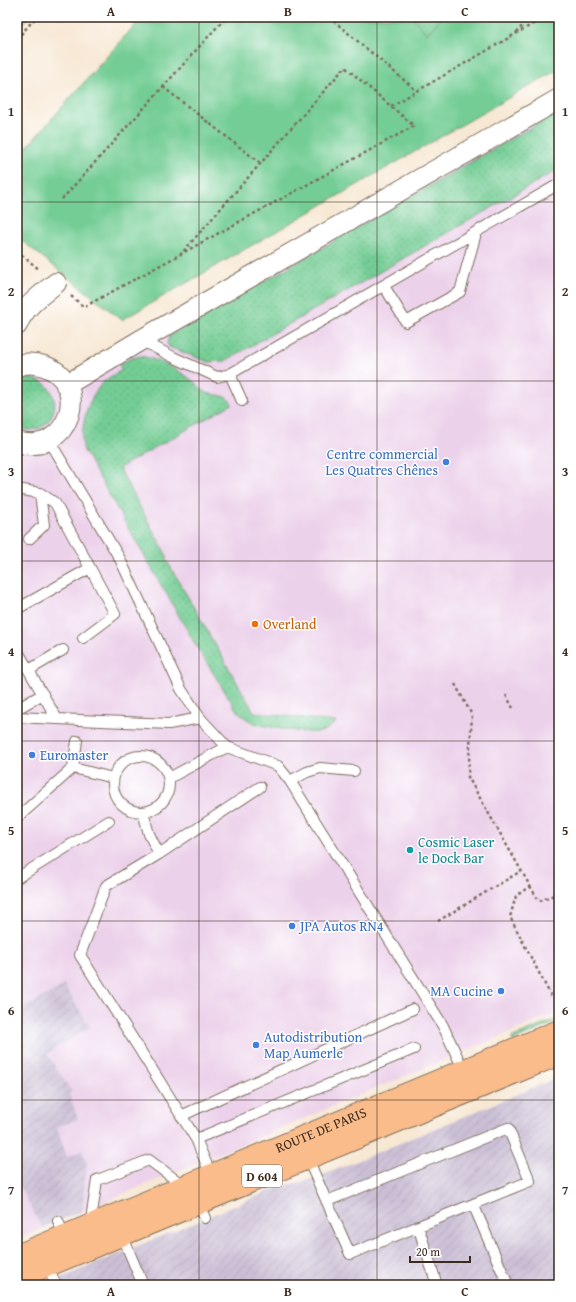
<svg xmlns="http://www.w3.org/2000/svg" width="576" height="1302" font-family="'Gentium Book Plus',serif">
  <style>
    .built { fill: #ecd1ea }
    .industrial { fill: url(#industrial-furrows) }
    .grass { fill: url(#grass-dots); stroke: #577c59 }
    .garden { fill: #73cd94; stroke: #577c59 }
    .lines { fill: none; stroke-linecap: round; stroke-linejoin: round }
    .lane-casing { stroke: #7d6c5e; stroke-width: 12 }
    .street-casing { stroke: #7d6c5e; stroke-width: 22 }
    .primary-casing { stroke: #7d6c5e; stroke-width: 24 }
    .path { stroke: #7d6c5e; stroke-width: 2.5; stroke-dasharray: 3 3; stroke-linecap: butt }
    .lane { stroke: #fff; stroke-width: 10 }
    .street { stroke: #fff; stroke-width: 20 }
    .primary { stroke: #f9bc8a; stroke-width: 22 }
    .grid { fill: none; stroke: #3b2a1e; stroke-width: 1; stroke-opacity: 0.55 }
    .shop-dot { fill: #3f7fe0; stroke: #fff; stroke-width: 1.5 }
    .food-dot { fill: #e8710a; stroke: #fff; stroke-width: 1.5 }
    .culture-dot { fill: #0f9aa8; stroke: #fff; stroke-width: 1.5 }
    .labels { text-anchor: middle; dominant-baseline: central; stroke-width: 3; stroke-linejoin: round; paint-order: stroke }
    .shield { fill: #fff; stroke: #766a62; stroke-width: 1 }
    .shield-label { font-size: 13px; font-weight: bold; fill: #3b2a1e }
    .shop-label { font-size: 14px; fill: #366cbe; stroke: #fff; text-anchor: start }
    .food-label { font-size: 14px; fill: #c56008; stroke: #fff; text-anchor: start }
    .culture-label { font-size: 14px; fill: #0d838f; stroke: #fff; text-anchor: start }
    .street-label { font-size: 14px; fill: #3b2a1e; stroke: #fff }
    .neatline { fill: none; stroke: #3b2a1e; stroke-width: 1.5 }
    .grid-label { font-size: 13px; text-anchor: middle; font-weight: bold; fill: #3b2a1e }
  </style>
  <defs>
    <pattern id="industrial-furrows" width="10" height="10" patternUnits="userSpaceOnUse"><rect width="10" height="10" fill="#cbbfd5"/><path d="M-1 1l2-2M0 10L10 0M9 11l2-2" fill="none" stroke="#afa4b6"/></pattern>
    <pattern id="grass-dots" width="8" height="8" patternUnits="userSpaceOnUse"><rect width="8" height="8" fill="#73cd94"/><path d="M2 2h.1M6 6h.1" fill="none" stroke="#64b07f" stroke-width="1.8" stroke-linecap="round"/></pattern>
  </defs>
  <rect width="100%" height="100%" fill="#fff"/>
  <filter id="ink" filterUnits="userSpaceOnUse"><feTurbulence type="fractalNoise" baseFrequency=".025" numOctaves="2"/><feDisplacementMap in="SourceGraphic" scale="8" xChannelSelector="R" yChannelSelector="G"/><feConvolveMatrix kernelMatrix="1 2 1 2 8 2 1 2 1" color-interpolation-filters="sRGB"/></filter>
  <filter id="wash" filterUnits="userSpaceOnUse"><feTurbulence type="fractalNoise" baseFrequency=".012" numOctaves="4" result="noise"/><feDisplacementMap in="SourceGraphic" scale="16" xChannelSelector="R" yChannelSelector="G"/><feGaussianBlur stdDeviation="0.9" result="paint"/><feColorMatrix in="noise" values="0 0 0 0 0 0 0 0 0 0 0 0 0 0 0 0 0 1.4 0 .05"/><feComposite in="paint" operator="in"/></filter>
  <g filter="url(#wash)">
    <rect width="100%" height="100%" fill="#f7e8d4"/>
    <!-- built -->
    <path class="built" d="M559 99V1012L82 1211 17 1239V366L62 378Z"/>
    <!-- industrial -->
    <path class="industrial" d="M64 985 90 1027 47 1054 72 1092 69 1094 78 1119 57 1127 67 1157 82 1151 87 1164 82 1211 42 1228 17 1181V1012Z
      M559 1077V1285H44L279 1187 316 1178Z"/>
    <!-- grass -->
    <path class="grass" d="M17 17H29L17 31Z
      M412 17H442L427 34Z
      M559 111V169L225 361 208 362 169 347 167 343 169 336Z
      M140 356C159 359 177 369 193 381 198 385 202 391 208 393 218 397 225 392 232 404L119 468 168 558 166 559 254 712 336 722C331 726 326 731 320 732 310 734 262 727 252 722 246 719 242 715 237 711L198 649 84 451C78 434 87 401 99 387 105 379 113 375 122 370L119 365 129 359Z
      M26 378C71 380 59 442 17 428V381Z
      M559 1018V1021L513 1041 511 1038Z"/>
    <!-- garden -->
    <path class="garden" d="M142 17H412L427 34 442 17H559V69L122 320 17 237V158Z"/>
  </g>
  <g filter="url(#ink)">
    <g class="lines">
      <defs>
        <path id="lane" d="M384 286 406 322 460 292 476 233
          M141 340 173 357 217 377 230 374
          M242 401 230 374 559 184
          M49 440 120 559 181 689 200 718 227 747 278 766 290 781 443 1026 464 1071
          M17 489 40 493 55 503 115 614 83 638
          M29 539 44 525 40 493
          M17 609 90 568
          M17 650 57 719 169 724 200 718
          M29 670 63 650
          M17 709 43 694
          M17 717 57 719
          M113 784a28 28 0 1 1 56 0a28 28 0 1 1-56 0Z
          M73 768 113 778
          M169 778 227 747
          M290 781 307 772 320 768 354 771
          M143 812 149 834 159 854 260 787
          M17 818 73 768 77 741
          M159 854 106 886 80 955 196 1139 414 1049
          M17 878 109 821
          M181 1116 413 1009
          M196 1139 211 1175
          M307 1157 350 1254 530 1181 508 1128 327 1201
          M198 1203 205 1218
          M473 1204 508 1285
          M58 1221 65 1237
          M90 1226 97 1180 100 1179 149 1160 184 1186
          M418 1226 437 1285
          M122 1235 143 1285
          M47 1266 56 1285"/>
        <path id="street" d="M17 325C24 307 41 295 56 283
          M17 366C26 362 35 363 44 366 93 382 69 458 17 442
          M66 385 141 340 559 99"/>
        <g id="primary">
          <path id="s1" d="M17 1256 559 1031"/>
          <path d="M17 1278 559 1054"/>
        </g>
      </defs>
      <!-- lane casing -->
      <use href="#lane" class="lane-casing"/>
      <!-- street casing -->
      <use href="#street" class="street-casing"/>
      <!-- primary casing -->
      <use href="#primary" class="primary-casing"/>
      <!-- path -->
      <path class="path" d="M329 17 417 91
        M516 33 530 17
        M17 39 36 17
        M163 87 260 163
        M391 106 545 17
        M62 199 226 17
        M17 251 40 270
        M71 296 84 307 414 126 345 67 181 254
        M455 684 472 715 468 777 530 886 516 896 510 917 551 996 559 995
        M506 695 513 708
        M530 886 539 901 559 893
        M438 921 521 871"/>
      <!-- lane -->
      <use href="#lane" class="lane"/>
      <!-- street -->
      <use href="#street" class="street"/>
      <!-- primary -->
      <use href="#primary" class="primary"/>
    </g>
  </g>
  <!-- grid -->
  <path class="grid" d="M199 17V1285M377 17V1285M17 202H559M17 381H559M17 561H559M17 741H559M17 921H559M17 1100H559"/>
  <!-- markers -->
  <g class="shop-dot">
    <circle cx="446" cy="462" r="4"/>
    <circle cx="32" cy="755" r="4"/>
    <circle cx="292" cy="926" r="4"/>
    <circle cx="501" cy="991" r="4"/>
    <circle cx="256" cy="1045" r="4"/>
  </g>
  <circle class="food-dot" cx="255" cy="624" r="4"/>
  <circle class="culture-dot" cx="410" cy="850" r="4"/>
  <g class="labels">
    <!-- shield labels -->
    <rect class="shield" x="242" y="1165" width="40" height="22" rx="3"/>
    <g class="shield-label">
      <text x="262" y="1176">D 604</text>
    </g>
    <!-- shop labels -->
    <g class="shop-label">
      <text x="438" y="454" text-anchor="end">Centre commercial<tspan x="438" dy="16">Les Quatres Chênes</tspan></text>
      <text x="40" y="755">Euromaster</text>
      <text x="300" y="926">JPA Autos RN4</text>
      <text x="493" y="991" text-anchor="end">MA Cucine</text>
      <text x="264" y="1037">Autodistribution<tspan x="264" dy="16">Map Aumerle</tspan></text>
    </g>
    <!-- food labels -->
    <g class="food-label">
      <text x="263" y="624">Overland</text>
    </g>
    <!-- culture labels -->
    <g class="culture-label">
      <text x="418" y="842">Cosmic Laser<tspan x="418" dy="16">le Dock Bar</tspan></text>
    </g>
    <!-- street labels -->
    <g class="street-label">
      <text stroke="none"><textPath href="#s1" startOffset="329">ROUTE DE PARIS</textPath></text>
    </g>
  </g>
  <!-- margin -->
  <rect width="576" height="1302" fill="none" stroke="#fff" stroke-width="44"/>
  <!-- scale -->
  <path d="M410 1256v6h60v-6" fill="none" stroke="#3b2a1e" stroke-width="2"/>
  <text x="416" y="1256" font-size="12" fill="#3b2a1e" stroke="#ffffff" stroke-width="3" paint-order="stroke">20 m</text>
  <rect x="22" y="22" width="532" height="1258" class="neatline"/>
  <g class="grid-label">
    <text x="111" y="16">A</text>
    <text x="288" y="16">B</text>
    <text x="465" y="16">C</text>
    <text x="11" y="116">1</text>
    <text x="565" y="116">1</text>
    <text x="11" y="296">2</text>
    <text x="565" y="296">2</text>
    <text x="11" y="476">3</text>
    <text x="565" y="476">3</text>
    <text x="11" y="656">4</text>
    <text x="565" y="656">4</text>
    <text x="11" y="835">5</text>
    <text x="565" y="835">5</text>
    <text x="11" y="1015">6</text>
    <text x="565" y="1015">6</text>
    <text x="11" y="1195">7</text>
    <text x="565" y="1195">7</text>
    <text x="111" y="1296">A</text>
    <text x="288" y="1296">B</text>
    <text x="465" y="1296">C</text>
  </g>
</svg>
